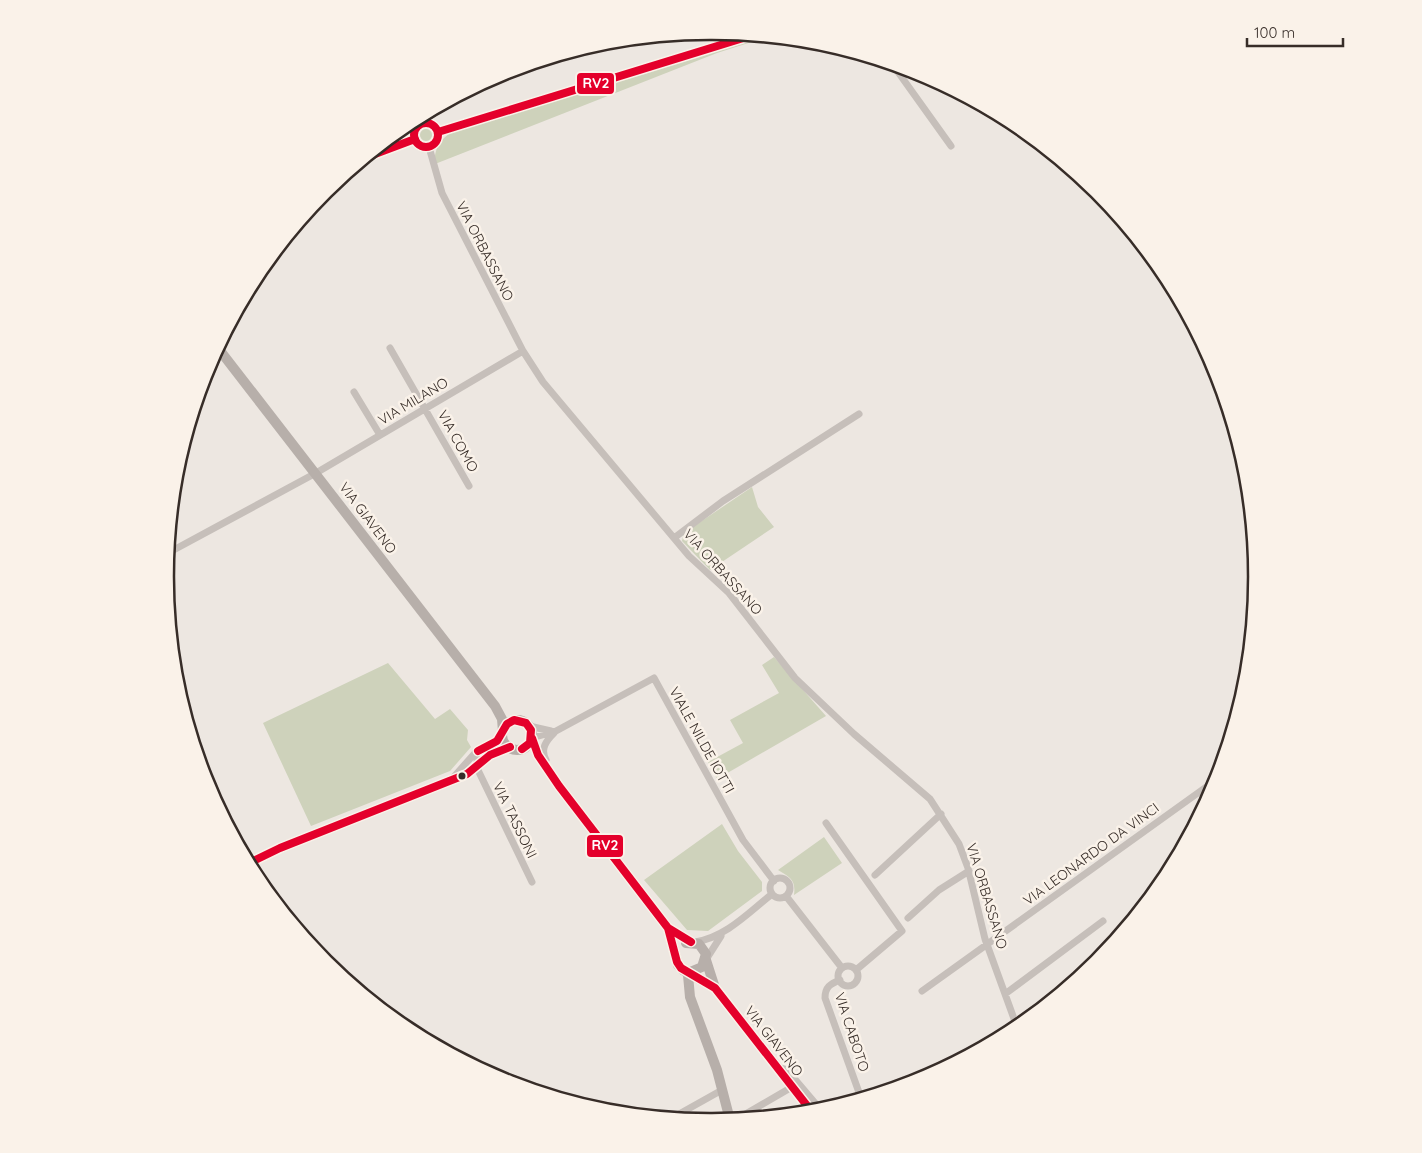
<svg xmlns="http://www.w3.org/2000/svg" width="1422" height="1153" font-family="Quicksand,sans-serif">
  <style>
    .green { fill: #ced2bb }
    .lines { fill: none; stroke-linecap: round; stroke-linejoin: round }
    .minor { stroke: #c6bfba; stroke-width: 7 }
    .tertiary { stroke: #c6bfba; stroke-width: 9 }
    .secondary { stroke: #b7afaa; stroke-width: 10 }
    .bus-1-casing { stroke: #faf2e9; stroke-width: 11 }
    .bus-1 { stroke: #e4002b; stroke-width: 8 }
    .bus-dot { fill: #372d28; stroke: #faf2e9; stroke-width: 2 }
    .labels { text-anchor: middle; dominant-baseline: central; stroke-width: 5; stroke-linejoin: round; paint-order: stroke }
    .street-label { font-size: 14px; fill: #372d28; stroke: #faf2e9 }
    .rim { fill: none; stroke: #372d28; stroke-width: 2.5 }
    .line-badge { stroke: #faf2e9; stroke-width: 2 }
    .badge-label { font-size: 14px; text-anchor: middle; font-weight: bold; fill: #fff }
  </style>
  <rect width="100%" height="100%" fill="#ede7e1"/>
  <!-- green -->
  <path class="green" d="M761 36 767 37 717 53 435 164C433 147 443 136 457 129Z
    M420 135a6 6 0 1 1 12 0a6 6 0 1 1-12 0Z
    M752 487 758 507 774 527 710 570 682 541 684 533Z
    M774 657 826 716 717 779 708 762 743 743 730 720 779 693 762 665Z
    M388 663 435 719 450 709 468 730 467 740 471 747 450 771 311 826 263 723Z
    M722 824 738 851 762 882V891L708 931 687 930 644 880Z
    M824 837 842 863 794 895C796 880 790 877 778 870Z"/>
  <g class="lines">
    <!-- minor -->
    <path class="minor" d="M893 65 951 146
      M417 118 420 125
      M429 147 442 193 523 351 543 382 689 556 729 593 795 678 854 734 930 799 959 844 968 868 985 939 1017 1027
      M390 348 469 486
      M354 392 380 435
      M674 538 723 501 859 414
      M168 553 316 473 523 351
      M529 726 551 731
      M532 738 556 731 654 678 743 840 774 881
      M487 748 477 761V768L532 882
      M546 760C540 749 546 741 554 733
      M452 779 475 753 491 745 503 734
      M826 823 902 931 856 970
      M249 863 280 848 467 774C485 764 485 752 510 747
      M875 875 941 814
      M770 888a10 10 0 1 1 20 0a10 10 0 1 1-20 0Z
      M786 896 842 968
      M908 918 939 890 969 871
      M695 942C726 937 748 913 772 894
      M707 958 721 936
      M838 976a10 10 0 1 1 20 0a10 10 0 1 1-20 0Z
      M840 980C830 984 825 987 825 998L861 1098
      M922 991 1209 785
      M1005 994 1103 921
      M778 1067 787 1070 821 1110
      M672 1118 722 1090
      M737 1119 792 1087"/>
    <!-- tertiary -->
    <path class="tertiary" d="M414 135a12 12 0 1 1 24 0a12 12 0 1 1-24 0Z
      M438 132 754 35
      M367 157 415 139"/>
    <!-- secondary -->
    <path class="secondary" d="M218 348 495 706 502 719 503 731
      M502 735a15 15 0 1 1 30 0a15 15 0 1 1-30 0Z
      M532 738 538 755 559 786 668 928 691 942
      M668 928 678 965 683 970 714 987
      M686 943 699 944 706 954 702 967 690 972
      M706 960 715 988 812 1112
      M686 971 688 975 690 997 717 1070 730 1120"/>
    <defs>
      <path id="bus-1" d="M414 135a12 12 0 1 1 24 0a12 12 0 1 1-24 0Z
        M438 132 753 35
        M367 157 415 139
        M532 738 538 755 559 786 668 928 691 942
        M478 751 497 741 507 724 514 720 526 723 531 730 530 743 522 749
        M249 863 280 848 467 774 490 755 510 747
        M668 928 677 962 681 968 715 988 812 1112"/>
    </defs>
    <!-- bus-1 casing -->
    <use href="#bus-1" class="bus-1-casing"/>
    <!-- bus-1 -->
    <use href="#bus-1" class="bus-1"/>
  </g>
  <!-- markers -->
  <circle class="bus-dot" cx="462" cy="776" r="4.5"/>
  <g class="labels">
    <!-- street labels -->
    <g class="street-label">
      <text transform="translate(485 251) rotate(63)">VIA ORBASSANO</text>
      <text transform="translate(413 401) rotate(-31)">VIA MILANO</text>
      <text transform="translate(458 441) rotate(61)">VIA COMO</text>
      <text transform="translate(368 518) rotate(53)">VIA GIAVENO</text>
      <text transform="translate(723 572) rotate(48)">VIA ORBASSANO</text>
      <text transform="translate(702 740) rotate(61)">VIALE NILDE IOTTI</text>
      <text transform="translate(515 820) rotate(64)">VIA TASSONI</text>
      <text transform="translate(1091 854) rotate(-36)">VIA LEONARDO DA VINCI</text>
      <text transform="translate(987 896) rotate(73)">VIA ORBASSANO</text>
      <text transform="translate(852 1032) rotate(72)">VIA CABOTO</text>
      <text transform="translate(774 1041) rotate(52)">VIA GIAVENO</text>
    </g>
  </g>
  <!-- crop -->
  <path d="M0 0H1422V1153H0ZM710 40H712A536 536 0 0 1 1248 576V577A536 536 0 0 1 712 1113H710A536 536 0 0 1 174 577V576A536 536 0 0 1 710 40Z" fill="#faf2e9" fill-rule="evenodd"/>
  <path class="rim" d="M710 40H712A536 536 0 0 1 1248 576V577A536 536 0 0 1 712 1113H710A536 536 0 0 1 174 577V576A536 536 0 0 1 710 40Z"/>
  <g class="line-badge">
    <rect x="576" y="72" width="39" height="23" rx="5" fill="#e4002b"/>
    <rect x="586" y="834" width="38" height="24" rx="5" fill="#e4002b"/>
  </g>
  <g class="badge-label">
    <text x="596" y="88">RV2</text>
    <text x="605" y="850">RV2</text>
  </g>
  <!-- scale -->
  <path d="M1247 38v8h96v-8" fill="none" stroke="#372d28" stroke-width="2.5"/>
  <text x="1254" y="38" font-size="15" fill="#372d28" stroke="#faf2e9" stroke-width="4" paint-order="stroke">100 m</text>
</svg>
